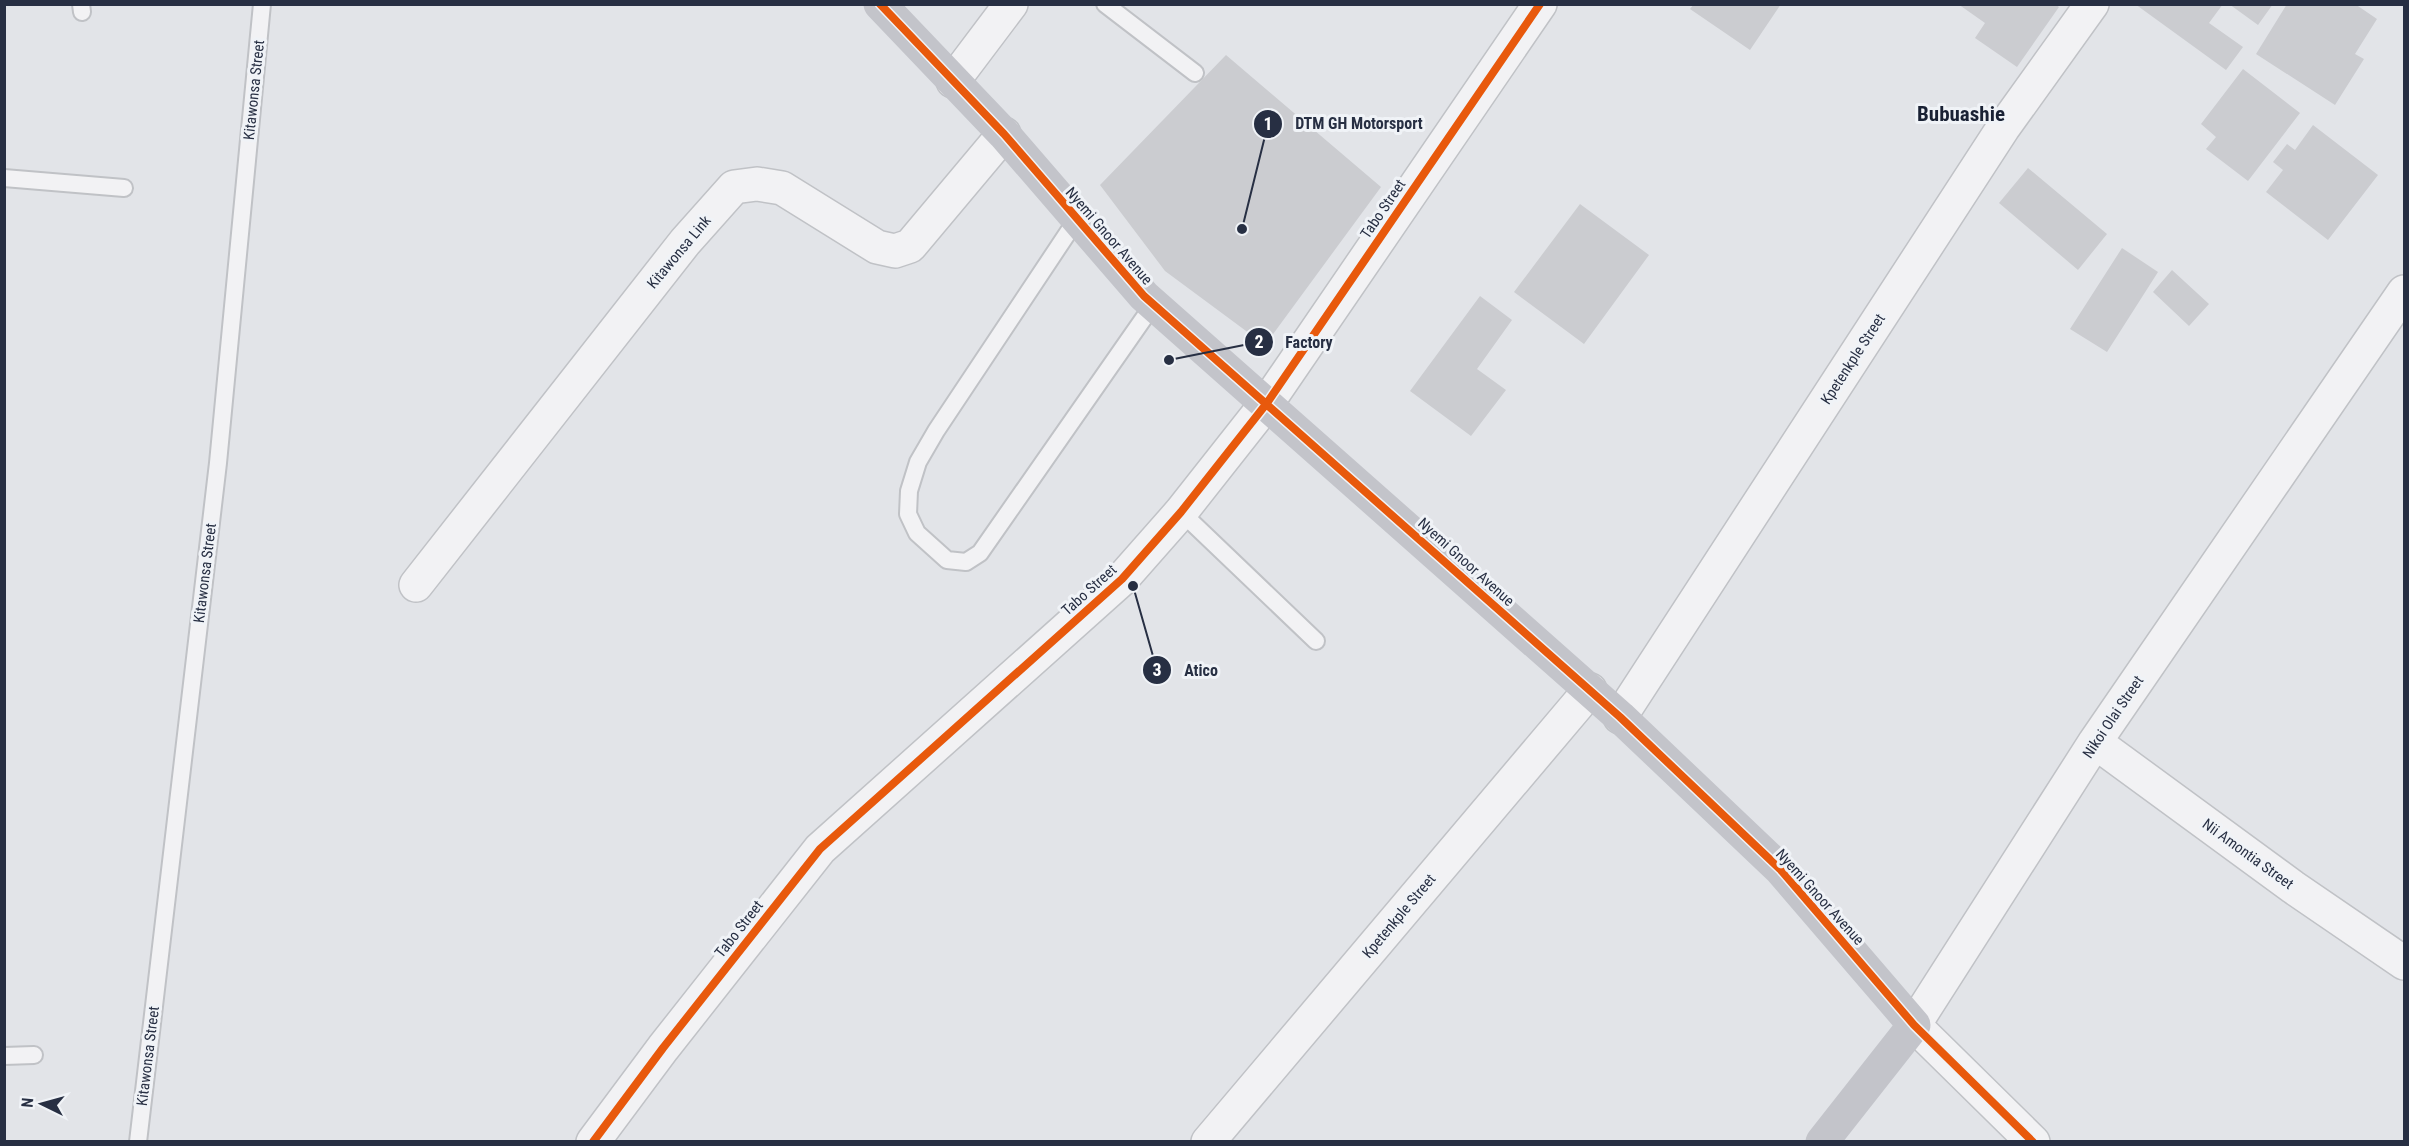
<svg xmlns="http://www.w3.org/2000/svg" width="2409" height="1146" font-family="'Roboto Condensed',sans-serif">
  <style>
    .building { fill: #cbccd0 }
    .lines { fill: none; stroke-linecap: round; stroke-linejoin: round }
    .lane-casing { stroke: #c0c2c6; stroke-width: 20 }
    .street-casing { stroke: #c0c2c6; stroke-width: 36 }
    .lane { stroke: #f2f2f4; stroke-width: 16 }
    .street { stroke: #f2f2f4; stroke-width: 33 }
    .secondary { stroke: #c3c4ca; stroke-width: 33 }
    .cycleway-casing { stroke: #f0f3f7; stroke-width: 11 }
    .cycleway { stroke: #e8590c; stroke-width: 8 }
    .labels { text-anchor: middle; dominant-baseline: central; stroke-width: 6; stroke-linejoin: round; paint-order: stroke }
    .street-label { font-size: 15px; fill: #272f43; stroke: #f0f3f7 }
    .district-label { font-size: 21px; font-weight: bold; fill: #192134; stroke: #f0f3f7 }
    .leader { fill: none; stroke: #272f43; stroke-width: 2 }
    .callout-dot { fill: #272f43; stroke: #f0f3f7; stroke-width: 2 }
    .mark-label { font-size: 18px; text-anchor: middle; font-weight: bold; fill: #fff }
    .callout-label { font-size: 16px; text-anchor: middle; font-weight: bold; fill: #272f43; stroke: #f0f3f7; stroke-width: 6; stroke-linejoin: round; paint-order: stroke }
  </style>
  <rect width="100%" height="100%" fill="#e2e4e8"/>
  <!-- building -->
  <path class="building" d="M1694 4H1781L1750 50 1690 9Z
    M1958 4H2055L2059 7 2017 67 1975 38 1985 23Z
    M2135 4H2223L2209 23 2243 47 2226 70Z
    M2229 4H2273L2258 25Z
    M2287 4H2355L2377 19 2355 54 2364 59 2335 105 2256 54Z
    M1226 55 1381 187 1265 345 1165 271 1100 185Z
    M2243 69 2300 113 2248 181 2206 149 2216 137 2201 124Z
    M2313 125 2378 175 2328 240 2266 192 2283 170 2273 162 2287 144 2295 150Z
    M2028 168 2107 234 2078 270 1999 203Z
    M1580 204 1649 255 1584 344 1514 292Z
    M2122 248 2158 272 2107 352 2070 329Z
    M2172 270 2209 304 2189 326 2153 292Z
    M1480 296 1512 320 1477 369 1506 390 1471 436 1410 391Z"/>
  <g class="lines">
    <defs>
      <path id="lane" d="M81 4 82 12
        M1105 4 1195 73
        M4 178 124 188
        M1077 219 936 431 918 462 909 491 908 514 917 533 947 560 966 562 980 553 1153 305
        M1181 512 1316 641
        M4 1056 34 1055
        M138 1142 218 463 262 4"/>
      <path id="street" d="M953 81 1011 4
        M416 585 685 242 734 187 757 184 782 188 877 247 895 251 910 246 1004 134
        M1620 717 2003 128 2092 4
        M2095 742 2293 887 2404 963
        M593 1142 663 1048 820 849 1122 579 1181 512 1267 403 1540 4
        M1208 1142 1590 690
        M2033 1142 1914 1025 2095 742 2404 292"/>
    </defs>
    <!-- lane casing -->
    <use href="#lane" class="lane-casing"/>
    <!-- street casing -->
    <use href="#street" class="street-casing"/>
    <!-- lane -->
    <use href="#lane" class="lane"/>
    <!-- street -->
    <use href="#street" class="street"/>
    <!-- secondary -->
    <path class="secondary" d="M880 4 1004 134 1144 296 1620 717 1780 869 1914 1025 1822 1142"/>
    <defs>
      <path id="cycleway" d="M880 4 1004 134 1144 296 1620 717 1780 869 1914 1025 2033 1142
        M593 1142 663 1048 820 849 1122 579 1181 512 1267 403 1540 4"/>
    </defs>
    <!-- cycleway casing -->
    <use href="#cycleway" class="cycleway-casing"/>
    <!-- cycleway -->
    <use href="#cycleway" class="cycleway"/>
  </g>
  <g class="labels">
    <!-- street labels -->
    <g class="street-label">
      <text transform="translate(254 90) rotate(-84)">Kitawonsa Street</text>
      <text transform="translate(1383 209) rotate(-56)">Tabo Street</text>
      <text transform="translate(1109 236) rotate(49)">Nyemi Gnoor Avenue</text>
      <text transform="translate(679 252) rotate(-50)">Kitawonsa Link</text>
      <text transform="translate(1853 359) rotate(-57)">Kpetenkple Street</text>
      <text transform="translate(1466 562) rotate(42)">Nyemi Gnoor Avenue</text>
      <text transform="translate(205 573) rotate(-83)">Kitawonsa Street</text>
      <text transform="translate(1089 590) rotate(-42)">Tabo Street</text>
      <text transform="translate(2113 717) rotate(-56)">Nikoi Olai Street</text>
      <text transform="translate(2248 854) rotate(36)">Nii Amontia Street</text>
      <text transform="translate(1820 897) rotate(48)">Nyemi Gnoor Avenue</text>
      <text transform="translate(1399 916) rotate(-50)">Kpetenkple Street</text>
      <text transform="translate(739 929) rotate(-52)">Tabo Street</text>
      <text transform="translate(148 1056) rotate(-83)">Kitawonsa Street</text>
    </g>
    <!-- district labels -->
    <g class="district-label">
      <text x="1961" y="114">Bubuashie</text>
    </g>
  </g>
  <!-- callouts -->
  <path class="leader" d="M1242 229L1268 124M1169 360L1259 342M1133 586L1157 670"/>
  <g class="callout-dot">
    <circle cx="1242" cy="229" r="6"/>
    <circle cx="1169" cy="360" r="6"/>
    <circle cx="1133" cy="586" r="6"/>
    <circle cx="1268" cy="124" r="15"/>
    <circle cx="1259" cy="342" r="15"/>
    <circle cx="1157" cy="670" r="15"/>
  </g>
  <g class="mark-label">
    <text x="1268" y="130">1</text>
    <text x="1259" y="348">2</text>
    <text x="1157" y="676">3</text>
  </g>
  <g class="callout-label">
    <text x="1359" y="129">DTM GH Motorsport</text>
    <text x="1309" y="348">Factory</text>
    <text x="1201" y="676">Atico</text>
  </g>
  <!-- border -->
  <rect width="2409" height="1146" fill="none" stroke="#272f43" stroke-width="12"/>
  <!-- north arrow -->
  <g transform="translate(42 1104) rotate(275)" stroke="#f0f3f7" stroke-width="4.5" paint-order="stroke">
  <path d="M0-4.5L10 22L0 15L-10 22Z" fill="#272f43"/>
  <text y="-9" font-size="16" font-weight="bold" text-anchor="middle" fill="#272f43">N</text>
  </g>
</svg>
